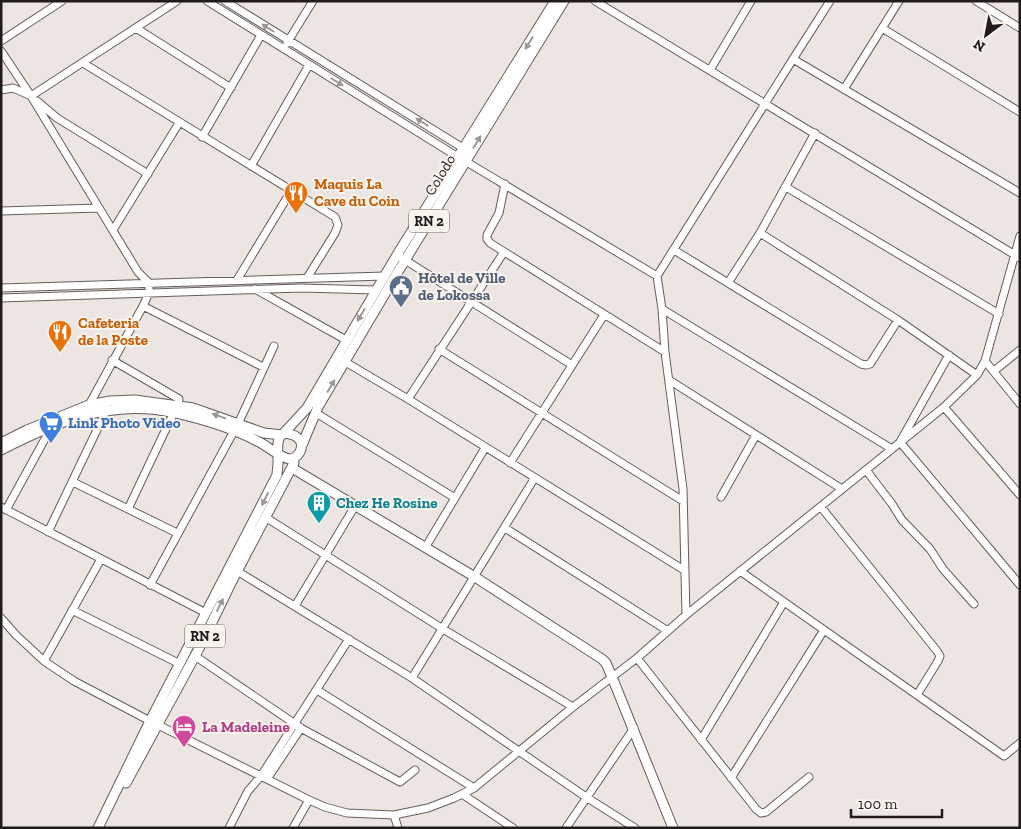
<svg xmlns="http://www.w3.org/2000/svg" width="1021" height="829" font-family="'Zilla Slab',serif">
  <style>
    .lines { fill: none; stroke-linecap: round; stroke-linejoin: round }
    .minor-casing { stroke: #645e5a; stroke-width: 9 }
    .major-casing { stroke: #645e5a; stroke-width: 11 }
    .minor { stroke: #fff; stroke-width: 7 }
    .major { stroke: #fff; stroke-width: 9 }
    .oneway { fill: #9a9998 }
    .labels { text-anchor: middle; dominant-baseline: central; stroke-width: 4; stroke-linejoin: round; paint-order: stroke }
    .shield { fill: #faf3ee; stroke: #615c5a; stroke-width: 1 }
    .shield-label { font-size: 14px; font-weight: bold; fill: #1f1c1b }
    .street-label { font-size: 15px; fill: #1f1c1b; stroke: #faf3ee }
    .food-label { font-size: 15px; font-weight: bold; fill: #c56008; stroke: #faf3ee; text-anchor: start }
    .service-label { font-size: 15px; font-weight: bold; fill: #4e5e75; stroke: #faf3ee; text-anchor: start }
    .shop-label { font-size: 15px; font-weight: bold; fill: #366cbe; stroke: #faf3ee; text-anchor: start }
    .culture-label { font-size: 15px; font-weight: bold; fill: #0d838f; stroke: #faf3ee; text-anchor: start }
    .hotel-label { font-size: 15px; font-weight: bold; fill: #b23c85; stroke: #faf3ee; text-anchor: start }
  </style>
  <rect width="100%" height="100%" fill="#ede5e1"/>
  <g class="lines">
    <defs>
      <path id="minor" d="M207 1 458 157
        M225 1 463 148
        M595 1 1020 258
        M976 1 1020 28
        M136 28 231 88
        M882 28 1020 112
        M1 41 62 1
        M287 43 313 1
        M1 51 31 96 138 272 149 283V293L143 306 89 405
        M793 59 1020 193
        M83 63 335 217 338 225 335 233 307 278
        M710 70 751 1
        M844 89 899 1
        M1 90 13 88 31 96 177 1
        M37 101 57 118 148 174
        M202 137 261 35
        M465 161 657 276
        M251 166 309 65
        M505 184 499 213 487 235V239L490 243 665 352
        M786 187 999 314
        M1 211 99 208
        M113 230 179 123
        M760 233 898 320 977 375
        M674 250 861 364 866 365 870 364 898 320
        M397 255 572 365
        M237 280 291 191
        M728 283 760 233 815 133
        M1 288 385 276
        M255 289 346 340
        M1 298 301 288 376 290
        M143 306 263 367
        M662 309 892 449
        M439 349 683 501
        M949 355 900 442 1020 585
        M112 360 179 399 178 405
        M342 360 408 399 684 570
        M985 361 1020 404
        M994 371 1020 350
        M669 380 842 489
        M408 399 504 252
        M944 407 1020 495
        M316 413 455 498
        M238 424 274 346
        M510 463 604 315
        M866 470 892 504 902 520 930 549 943 569 974 604
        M73 482 177 533
        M721 497 756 435
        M1 507 206 613
        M821 507 937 651 940 656 938 661 917 695
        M128 509 174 412
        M6 510 52 426
        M265 517 443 629 573 707
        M505 528 668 631
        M48 532 106 411
        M425 548 485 448
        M237 571 412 678 586 797 635 828
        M740 571 1004 756 1020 743
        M150 585 234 431
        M295 606 355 506
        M72 610 180 664
        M686 615 683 489 665 352 662 309 657 276 793 59 830 1
        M1 618 16 635 44 661 74 681 150 721 309 800 325 807 347 813 394 815 428 808 454 798 474 788 573 707 637 658 686 615 944 407 977 375 985 361 1020 236
        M195 656 301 728 267 779
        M637 658 756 809 761 813 766 812 809 777
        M44 661 101 559
        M412 678 534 479
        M317 690 474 788
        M297 726 400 782 415 770
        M701 740 784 602
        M731 778 824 630
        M462 794 513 828
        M394 815 398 828
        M229 828 248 791 261 776 349 639
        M293 828 309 800
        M566 828 634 728"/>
      <path id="major" d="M1 443 27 430 89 405 110 401 135 400 193 408 264 433 282 435 307 408 397 255 555 1
        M302 445 318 407 396 275 564 1
        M1 450C55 422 113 398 175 413 202 419 232 428 257 441 265 444 282 459 290 459 298 458 303 450 301 442 299 439 297 436 293 435 272 427 279 454 278 464 278 467 277 471 277 475L150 721 98 828
        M292 468 475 577 602 659 606 663 612 677 673 828
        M126 783 202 643 230 585 294 463"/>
    </defs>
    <!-- minor casing -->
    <use href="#minor" class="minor-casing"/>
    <!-- major casing -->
    <use href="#major" class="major-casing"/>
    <!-- minor -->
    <use href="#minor" class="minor"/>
    <!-- major -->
    <use href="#major" class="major"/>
  </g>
  <!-- one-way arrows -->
  <defs><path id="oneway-solid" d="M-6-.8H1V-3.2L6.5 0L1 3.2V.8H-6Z" transform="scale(1.25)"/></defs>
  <g class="oneway">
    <use href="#oneway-solid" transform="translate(268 28) rotate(-148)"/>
    <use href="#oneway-solid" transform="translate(529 43) rotate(122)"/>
    <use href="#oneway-solid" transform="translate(337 82) rotate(32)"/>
    <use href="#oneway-solid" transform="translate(422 122) rotate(-148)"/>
    <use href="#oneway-solid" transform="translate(477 142) rotate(-58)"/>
    <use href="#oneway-solid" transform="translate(361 315) rotate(121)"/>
    <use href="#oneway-solid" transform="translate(331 386) rotate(-59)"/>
    <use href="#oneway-solid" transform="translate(219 416) rotate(-160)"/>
    <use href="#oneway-solid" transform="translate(265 499) rotate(116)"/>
    <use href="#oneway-solid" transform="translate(220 605) rotate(-64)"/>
  </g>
  <!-- icons -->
  <defs>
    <symbol id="restaurant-pin" viewBox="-11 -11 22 30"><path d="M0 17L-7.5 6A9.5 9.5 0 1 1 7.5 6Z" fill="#e8710a" stroke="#faf3ee"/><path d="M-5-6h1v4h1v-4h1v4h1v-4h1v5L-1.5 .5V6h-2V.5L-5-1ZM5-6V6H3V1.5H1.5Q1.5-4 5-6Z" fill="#fff"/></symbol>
    <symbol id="civic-pin" viewBox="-11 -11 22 30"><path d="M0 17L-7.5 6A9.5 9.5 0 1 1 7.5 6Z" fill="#5c6f8a" stroke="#faf3ee"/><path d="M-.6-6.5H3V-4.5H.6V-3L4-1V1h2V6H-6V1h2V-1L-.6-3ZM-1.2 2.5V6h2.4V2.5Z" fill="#fff"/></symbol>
    <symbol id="supermarket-pin" viewBox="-11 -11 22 30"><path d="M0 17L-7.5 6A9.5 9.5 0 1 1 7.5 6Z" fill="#3f7fe0" stroke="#faf3ee"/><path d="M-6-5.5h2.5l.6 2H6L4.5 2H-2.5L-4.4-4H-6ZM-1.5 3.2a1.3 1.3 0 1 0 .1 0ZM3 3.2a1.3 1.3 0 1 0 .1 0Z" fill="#fff"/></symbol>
    <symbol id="building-pin" viewBox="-11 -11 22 30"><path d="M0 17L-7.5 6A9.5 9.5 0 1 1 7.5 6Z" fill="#0f9aa8" stroke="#faf3ee"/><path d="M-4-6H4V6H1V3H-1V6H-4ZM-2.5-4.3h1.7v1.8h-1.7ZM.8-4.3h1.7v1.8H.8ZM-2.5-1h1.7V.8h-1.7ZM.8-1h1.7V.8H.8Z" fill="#fff"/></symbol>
    <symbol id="hotel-pin" viewBox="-11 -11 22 30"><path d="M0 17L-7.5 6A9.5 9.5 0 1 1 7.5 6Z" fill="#d1479c" stroke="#faf3ee"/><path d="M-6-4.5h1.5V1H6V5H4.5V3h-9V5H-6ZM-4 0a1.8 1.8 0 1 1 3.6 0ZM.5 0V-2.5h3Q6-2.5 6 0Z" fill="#fff"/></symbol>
  </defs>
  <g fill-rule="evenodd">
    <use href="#restaurant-pin" x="282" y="179" width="28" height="38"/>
    <use href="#civic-pin" x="387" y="273" width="28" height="38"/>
    <use href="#restaurant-pin" x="46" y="318" width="28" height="38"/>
    <use href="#supermarket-pin" x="37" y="409" width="28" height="38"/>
    <use href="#building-pin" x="305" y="489" width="28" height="38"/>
    <use href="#hotel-pin" x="170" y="713" width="28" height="38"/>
  </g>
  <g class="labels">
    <!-- shield labels -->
    <g class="shield">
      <rect x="409" y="209.5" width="40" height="23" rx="4"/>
      <rect x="185" y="624.5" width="40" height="23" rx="4"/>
    </g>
    <g class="shield-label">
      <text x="429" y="221">RN 2</text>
      <text x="205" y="636">RN 2</text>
    </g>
    <!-- street labels -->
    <g class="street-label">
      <text transform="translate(440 175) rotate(-59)">Colodo</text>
    </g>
    <!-- food labels -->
    <g class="food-label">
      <text x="314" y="184">Maquis La<tspan x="314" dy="17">Cave du Coin</tspan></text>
      <text x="78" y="323">Cafeteria<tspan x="78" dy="17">de la Poste</tspan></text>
    </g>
    <!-- service labels -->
    <g class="service-label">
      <text x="418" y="278">Hôtel de Ville<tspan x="418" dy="17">de Lokossa</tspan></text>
    </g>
    <!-- shop labels -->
    <g class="shop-label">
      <text x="68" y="423">Link Photo Video</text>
    </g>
    <!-- culture labels -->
    <g class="culture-label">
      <text x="336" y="503">Chez He Rosine</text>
    </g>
    <!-- hotel labels -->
    <g class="hotel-label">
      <text x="202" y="727">La Madeleine</text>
    </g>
  </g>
  <!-- border -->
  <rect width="1021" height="829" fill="none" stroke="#1f1c1b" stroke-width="5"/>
  <!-- north arrow -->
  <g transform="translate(986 35) rotate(212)" stroke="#faf3ee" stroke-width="4" paint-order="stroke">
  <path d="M0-4L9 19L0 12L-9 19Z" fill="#1f1c1b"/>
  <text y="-8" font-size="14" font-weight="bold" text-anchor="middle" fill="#1f1c1b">N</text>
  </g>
  <!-- scale -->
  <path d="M851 809v8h91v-8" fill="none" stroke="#1f1c1b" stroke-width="2.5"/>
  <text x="858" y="809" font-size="15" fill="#1f1c1b" stroke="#faf3ee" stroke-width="4" paint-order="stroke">100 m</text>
</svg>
